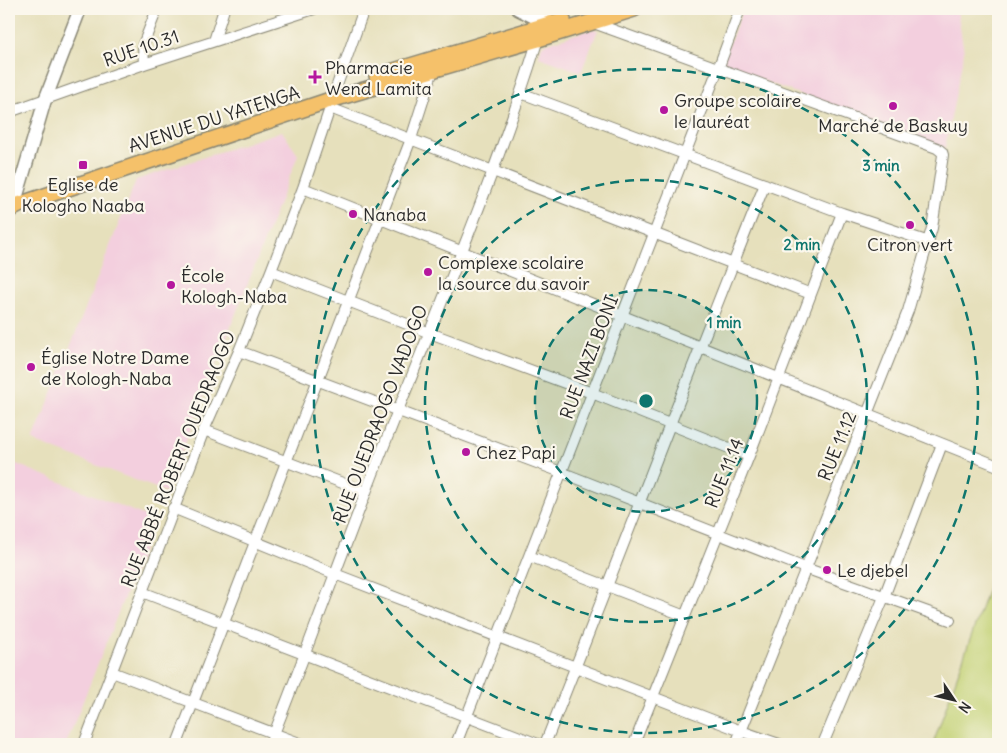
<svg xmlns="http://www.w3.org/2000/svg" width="1007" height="753" font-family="Delius,sans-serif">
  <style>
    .built { fill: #f3cfde }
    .green { fill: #c3d174; stroke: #777e50 }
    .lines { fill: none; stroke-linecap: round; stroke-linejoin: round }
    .minor-casing { stroke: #888674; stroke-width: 12 }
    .tertiary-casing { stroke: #888674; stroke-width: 15 }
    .primary-casing { stroke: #888674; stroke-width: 18 }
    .minor { stroke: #fff; stroke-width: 10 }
    .tertiary { stroke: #fff; stroke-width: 12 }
    .primary { stroke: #f5c16b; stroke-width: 15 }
    .ring { fill: none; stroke: #0f766e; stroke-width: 2.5; stroke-dasharray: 9 6 }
    .poi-dot { fill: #b5179e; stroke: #fbf7ec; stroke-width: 2 }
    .labels { text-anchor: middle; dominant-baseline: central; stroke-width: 4.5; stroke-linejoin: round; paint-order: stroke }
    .street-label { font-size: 18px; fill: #2b2b2b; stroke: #fbf7ec }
    .poi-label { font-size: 18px; fill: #2b2b2b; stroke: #fbf7ec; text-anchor: start }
    .centre { fill: #0f766e; stroke: #fbf7ec; stroke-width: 2.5 }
    .ring-label { font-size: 15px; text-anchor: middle; font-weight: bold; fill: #0f766e; stroke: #fbf7ec; stroke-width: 4.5; stroke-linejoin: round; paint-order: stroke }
  </style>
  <rect width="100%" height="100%" fill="#fbf7ec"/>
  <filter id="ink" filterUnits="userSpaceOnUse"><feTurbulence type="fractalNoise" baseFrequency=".02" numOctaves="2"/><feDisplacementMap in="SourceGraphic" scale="10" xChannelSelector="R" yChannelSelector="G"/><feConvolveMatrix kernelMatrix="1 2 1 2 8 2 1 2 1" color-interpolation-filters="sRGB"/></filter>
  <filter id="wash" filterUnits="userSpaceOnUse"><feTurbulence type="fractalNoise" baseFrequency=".0096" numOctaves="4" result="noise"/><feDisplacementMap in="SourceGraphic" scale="20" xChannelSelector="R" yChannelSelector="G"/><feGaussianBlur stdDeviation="1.12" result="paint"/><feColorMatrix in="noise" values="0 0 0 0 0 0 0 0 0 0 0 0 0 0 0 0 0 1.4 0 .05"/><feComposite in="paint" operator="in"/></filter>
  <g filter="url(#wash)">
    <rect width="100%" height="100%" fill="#e6e0bc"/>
    <!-- built -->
    <path class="built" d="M743 9H957L964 52 945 148 721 65Z
      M592 29 598 30 581 72 539 57 542 45Z
      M282 131 298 155 166 492 33 441 136 180Z
      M9 461 155 520 66 744H9Z"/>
    <!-- green -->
    <path class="green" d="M996 566 998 567V744H933Z"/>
  </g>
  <g filter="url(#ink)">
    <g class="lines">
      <defs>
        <path id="minor" d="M591 22 937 148 942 152 943 155 932 228 908 311 736 744
          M214 41 224 9
          M144 64 143 45 157 9
          M521 93 842 213 929 242
          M330 108 811 294
          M9 112 144 64 314 9
          M303 188 998 466
          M271 271 430 333 592 393 749 456
          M239 351 561 472 805 568 950 620
          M204 430 366 492
          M173 508 335 574 741 731 779 744
          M529 556 685 616
          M142 592 538 744
          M112 672 302 744
          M84 744 204 430 239 351 271 271 303 188 330 108V100L336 88 364 9
          M177 744 411 139 433 70
          M270 744C314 633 354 519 399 408 448 286 499 165 538 39
          M456 744 718 69 740 9
          M545 744C619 558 690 370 765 184
          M634 744 749 456 842 213
          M823 744 884 597 942 444"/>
        <path id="tertiary" d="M518 9 536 18 555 22
          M13 209 45 100 80 9"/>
        <path id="primary" d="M377 76 563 20
          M9 210 21 204 330 100 538 39 634 9"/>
      </defs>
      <!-- minor casing -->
      <use href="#minor" class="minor-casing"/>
      <!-- tertiary casing -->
      <use href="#tertiary" class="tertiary-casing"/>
      <!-- primary casing -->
      <use href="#primary" class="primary-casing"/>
      <!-- minor -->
      <use href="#minor" class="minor"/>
      <!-- tertiary -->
      <use href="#tertiary" class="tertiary"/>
      <!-- primary -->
      <use href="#primary" class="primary"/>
    </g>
  </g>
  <!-- distance rings -->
  <circle cx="646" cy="401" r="111" fill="#0f766e" fill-opacity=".12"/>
  <g class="ring">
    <circle cx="646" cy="401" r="111"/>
    <circle cx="646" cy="401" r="221"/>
    <circle cx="646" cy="401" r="332"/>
  </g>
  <!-- markers -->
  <g class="poi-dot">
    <path d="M312.5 69.5h5v5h5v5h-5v5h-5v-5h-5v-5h5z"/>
    <circle cx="893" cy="106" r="5"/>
    <circle cx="664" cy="110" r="5"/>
    <rect x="78" y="160" width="10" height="10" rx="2.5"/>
    <circle cx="353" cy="214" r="5"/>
    <circle cx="910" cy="225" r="5"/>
    <circle cx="428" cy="272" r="5"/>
    <circle cx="171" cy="285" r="5"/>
    <circle cx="31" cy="367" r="5"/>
    <circle cx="466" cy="452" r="5"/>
    <circle cx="827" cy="570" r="5"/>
  </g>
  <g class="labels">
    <!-- street labels -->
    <g class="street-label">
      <text transform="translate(141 48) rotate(-19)">RUE 10.31</text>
      <text transform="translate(214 119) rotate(-18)">AVENUE DU YATENGA</text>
      <text transform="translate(589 357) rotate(-69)">RUE NAZI BONI</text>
      <text transform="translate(380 414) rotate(-69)">RUE OUEDRAOGO VADOGO</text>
      <text transform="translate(837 446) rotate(-68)">RUE 11.12</text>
      <text transform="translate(178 459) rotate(-68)">RUE ABBÉ ROBERT OUEDRAOGO</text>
      <text transform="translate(724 473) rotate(-68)">RUE 11.14</text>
    </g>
    <!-- poi labels -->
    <g class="poi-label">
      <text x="325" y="67">Pharmacie<tspan x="325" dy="21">Wend Lamita</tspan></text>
      <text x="674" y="100">Groupe scolaire<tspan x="674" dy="21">le lauréat</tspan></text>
      <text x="893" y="125" text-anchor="middle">Marché de Baskuy</text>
      <text x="83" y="184" text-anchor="middle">Eglise de<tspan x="83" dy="21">Kologho Naaba</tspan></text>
      <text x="363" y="214">Nanaba</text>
      <text x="910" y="244" text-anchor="middle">Citron vert</text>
      <text x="438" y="262">Complexe scolaire<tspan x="438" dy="21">la source du savoir</tspan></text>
      <text x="181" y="275">École<tspan x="181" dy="21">Kologh-Naba</tspan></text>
      <text x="41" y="357">Église Notre Dame<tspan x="41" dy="21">de Kologh-Naba</tspan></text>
      <text x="476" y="452">Chez Papi</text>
      <text x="837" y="570">Le djebel</text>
    </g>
  </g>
  <circle cx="646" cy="401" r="8" class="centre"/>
  <g class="ring-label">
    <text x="881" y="171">3 min</text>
    <text x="802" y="250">2 min</text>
    <text x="724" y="328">1 min</text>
  </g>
  <!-- margin -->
  <rect width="1007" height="753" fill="none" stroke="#fbf7ec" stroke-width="30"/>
  <!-- north arrow -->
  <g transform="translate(954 700) rotate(125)" stroke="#fbf7ec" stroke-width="4" paint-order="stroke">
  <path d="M0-4L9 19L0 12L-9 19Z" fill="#2b2b2b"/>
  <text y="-8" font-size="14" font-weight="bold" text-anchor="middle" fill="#2b2b2b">N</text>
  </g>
</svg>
